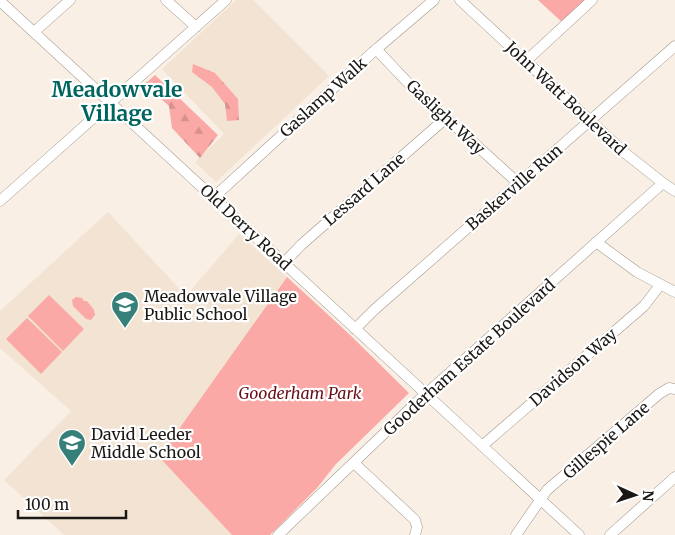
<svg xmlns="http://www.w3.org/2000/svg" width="675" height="535" font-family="Merriweather,serif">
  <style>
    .built { fill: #f3e3d3 }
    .forest { fill: url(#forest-firs) }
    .park { fill: #faa9a6 }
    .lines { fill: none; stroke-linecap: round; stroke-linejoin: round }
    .minor-casing { stroke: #9d948b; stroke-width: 11 }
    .minor { stroke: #fff; stroke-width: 10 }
    .labels { text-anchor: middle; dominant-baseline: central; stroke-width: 4.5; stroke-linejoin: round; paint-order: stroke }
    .street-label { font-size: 16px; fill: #1b1714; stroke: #fff }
    .poi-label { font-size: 16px; fill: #1b1714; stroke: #fff; text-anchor: start }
    .park-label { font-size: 16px; font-style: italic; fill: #6a0f19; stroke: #fff }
    .district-label { font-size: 21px; font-weight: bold; fill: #00655f; stroke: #fff }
  </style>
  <defs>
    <pattern id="forest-firs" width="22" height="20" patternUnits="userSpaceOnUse" patternTransform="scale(1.25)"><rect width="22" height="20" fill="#faa9a6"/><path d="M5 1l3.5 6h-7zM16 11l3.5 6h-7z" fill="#d6918e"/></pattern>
  </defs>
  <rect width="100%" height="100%" fill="#f9efe5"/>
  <!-- built -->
  <path class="built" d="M236 0H253L329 76 216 182 195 162 224 134 162 69Z
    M108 212 186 296 239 234 287 277 159 457 232 535H64L4 480 71 411 0 348V311Z"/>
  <!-- forest -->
  <path class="forest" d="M193 64 215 73 238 99 239 120 227 121 225 104 212 87 192 72Z
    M155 75 218 135 200 158 172 128 169 106 157 95 138 90Z"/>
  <!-- park -->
  <path class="park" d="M538 0H585L564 24Z
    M287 277 348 333 409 393 336 464 317 488 270 535H232L159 457Z
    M49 295 84 329 63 351 28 316Z
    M76 297 82 298 84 301H87L94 310 95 315 91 320 86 319 73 306 72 300Z
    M27 318 62 352 41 374 6 339Z"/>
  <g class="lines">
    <defs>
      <path id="minor" d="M166 0 196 27
        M460 0 625 153 663 183 675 191
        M0 1 579 535
        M34 32 70 0
        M376 49 410 85 518 183
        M526 61 592 0
        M214 197 373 52 434 0
        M0 201 226 0
        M596 242 637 272 675 292
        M284 263 301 245 446 118
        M355 329 374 310 675 46
        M482 446 644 306 660 285
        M354 463 415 520 417 527 415 535
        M278 535 419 400 663 183
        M516 535 547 490 659 394 669 388 675 389
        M610 535 675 477"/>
    </defs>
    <!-- minor casing -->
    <use href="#minor" class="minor-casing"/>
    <!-- minor -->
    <use href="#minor" class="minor"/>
  </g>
  <!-- icons -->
  <defs>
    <symbol id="school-pin" viewBox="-11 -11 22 30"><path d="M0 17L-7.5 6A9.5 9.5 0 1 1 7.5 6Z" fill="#377f79" stroke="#fff"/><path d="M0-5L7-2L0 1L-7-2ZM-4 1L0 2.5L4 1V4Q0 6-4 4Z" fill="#fff"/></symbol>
  </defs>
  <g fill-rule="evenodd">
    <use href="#school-pin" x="109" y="289" width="32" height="43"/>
    <use href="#school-pin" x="56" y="427" width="32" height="43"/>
  </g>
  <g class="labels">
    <!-- street labels -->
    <g class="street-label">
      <text transform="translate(323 97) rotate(-42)">Gaslamp Walk</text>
      <text transform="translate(566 98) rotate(43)">John Watt Boulevard</text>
      <text transform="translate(446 117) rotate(43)">Gaslight Way</text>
      <text transform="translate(514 187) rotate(-41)">Baskerville Run</text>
      <text transform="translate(364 189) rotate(-41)">Lessard Lane</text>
      <text transform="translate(246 227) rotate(43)">Old Derry Road</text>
      <text transform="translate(469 357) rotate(-42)">Gooderham Estate Boulevard</text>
      <text transform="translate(573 367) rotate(-41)">Davidson Way</text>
      <text transform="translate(606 440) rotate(-41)">Gillespie Lane</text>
    </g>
    <!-- poi labels -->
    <g class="poi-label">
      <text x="144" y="296">Meadowvale Village<tspan x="144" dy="18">Public School</tspan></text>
      <text x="91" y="434">David Leeder<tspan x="91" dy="18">Middle School</tspan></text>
    </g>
    <!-- park labels -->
    <g class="park-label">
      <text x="300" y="393">Gooderham Park</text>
    </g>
    <!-- district labels -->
    <g class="district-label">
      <text x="117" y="89">Meadowvale<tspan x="117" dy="24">Village</tspan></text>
    </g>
  </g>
  <!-- north arrow -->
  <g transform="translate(635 495) rotate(93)" stroke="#ffffff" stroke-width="4" paint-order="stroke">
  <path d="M0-4L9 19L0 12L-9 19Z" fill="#1b1714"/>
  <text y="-8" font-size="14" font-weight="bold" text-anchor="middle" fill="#1b1714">N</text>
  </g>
  <!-- scale -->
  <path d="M18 510v8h108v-8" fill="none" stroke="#1b1714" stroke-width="2.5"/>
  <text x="25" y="510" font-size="15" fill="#1b1714" stroke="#ffffff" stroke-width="4" paint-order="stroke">100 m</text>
</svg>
